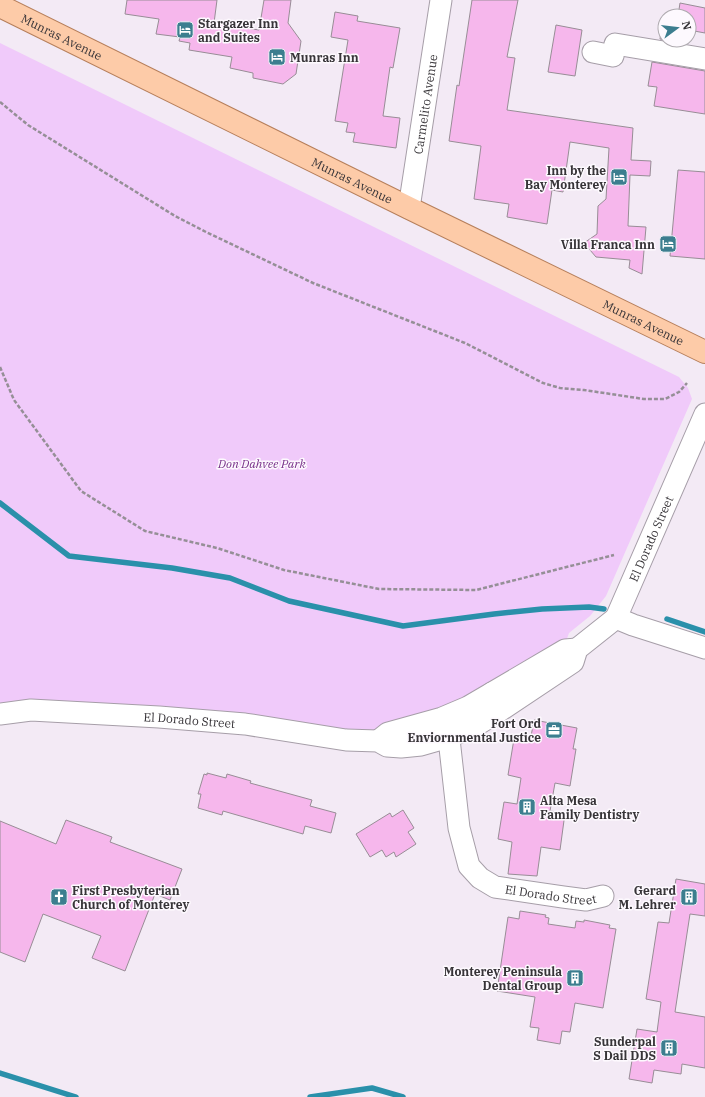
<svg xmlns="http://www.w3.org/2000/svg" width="705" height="1097" font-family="'IBM Plex Serif',serif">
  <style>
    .green { fill: #f0cafa }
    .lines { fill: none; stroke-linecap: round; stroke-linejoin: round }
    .stream { stroke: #2a90aa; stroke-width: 5.5 }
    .building { fill: #f6b7ec; stroke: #988d96 }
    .minor-casing { stroke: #a69ea8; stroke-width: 23 }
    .major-casing { stroke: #b67f5b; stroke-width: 24 }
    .path { stroke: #958f96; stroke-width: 2.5; stroke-dasharray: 4 2; stroke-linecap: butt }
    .minor { stroke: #fff; stroke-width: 21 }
    .major { stroke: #fdcba8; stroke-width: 22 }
    .labels { text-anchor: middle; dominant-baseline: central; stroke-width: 3; stroke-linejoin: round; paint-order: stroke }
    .poi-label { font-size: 12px; font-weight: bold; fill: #373438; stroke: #fdf9fe; text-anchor: end }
    .street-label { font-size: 12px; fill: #373438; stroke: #fdf9fe }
    .park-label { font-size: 12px; font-style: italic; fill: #78308a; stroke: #fdf9fe }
  </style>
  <rect width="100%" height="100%" fill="#f3eaf5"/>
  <!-- green -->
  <path class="green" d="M0 43 679 377 688 388 692 399 606 596 590 616 569 633 559 661 393 739 0 704Z"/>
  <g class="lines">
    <!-- stream -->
    <path class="stream" d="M0 503 69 556 172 568 230 578 289 601 403 626 494 614 542 609 589 607 604 609
      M667 619 705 632
      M0 1073 76 1097
      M310 1097 372 1088 403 1097"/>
  </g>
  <!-- building -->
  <path class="building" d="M127 0H217L214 23 259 30 264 0H291L288 23 301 41 296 74 283 84 253 78V73L230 68 232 57 189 50 190 43 179 41 180 37 156 34 159 19 125 14Z
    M472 0H518L507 57 515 58 507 110 633 128 631 160 651 161 650 176 630 175 628 226 646 227 642 274 629 268 630 260 596 257 584 243 597 234 598 206 606 199 609 148 570 142 563 192 552 190 547 224 507 217 509 204 474 199 481 146 449 141 457 85 459 86Z
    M680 3 705 8V33L689 30V16H678Z
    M335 12 358 16 357 21 400 28 393 68 390 67 383 116 400 118 396 148 353 142 355 133 346 132 348 123 335 121 348 40 331 37Z
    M556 25 582 30 575 76 548 72Z
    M662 27H665V40H684L683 43 660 39Z
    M652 62 705 71V114L654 106 657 87 648 86Z
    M678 170 705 172V259L670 256Z
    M534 720 577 728 573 749H576L570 786 555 783 550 811 565 813 560 850 541 847 537 876 508 874 512 842 498 839 504 802 517 804 521 778 508 775 514 739 530 742Z
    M207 773 226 778 227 774 251 781 250 783 312 800 310 806 336 813 331 833 305 826 303 834 223 811 222 815 198 808 201 794H198L204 774 207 775Z
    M403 810 414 828 408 832 416 844 396 857 394 852 386 857 382 850 370 857 356 834 390 813 392 817Z
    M66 820 112 837 110 842 182 869 170 900 155 894 125 971 92 958 101 936 43 914 25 962 0 952V821L56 844Z
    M676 879 705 884V916L690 914 675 1012 705 1017V1068L682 1064 681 1074 654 1070 652 1083 629 1079 637 1029 657 1032 661 1002 646 999 658 922 669 923Z
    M520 911 546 915 545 917 549 918 548 924 575 928 576 921 584 922V920L610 925 609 928 616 929 603 1008 575 1003 570 1032 562 1031 560 1044 537 1040 539 1028 530 1027 535 997 497 991 508 917 519 919Z"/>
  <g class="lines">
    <defs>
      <g id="minor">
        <path d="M593 52 613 56 615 44 705 59"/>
        <path id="s1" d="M409 208 441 0"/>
        <path d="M616 618 633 625 705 648"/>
        <path id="s2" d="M492 693C490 699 489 704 485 708 475 716 451 717 448 730L459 828 469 866 480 878 495 887 563 897 586 900 603 896"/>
        <path id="s3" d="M0 714 31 710 159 717 245 724 346 740 378 741 387 746 401 747 421 745 449 737 475 726 498 712 573 662 577 649 616 618 705 414"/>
        <path d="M378 741 388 733 442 718 468 707 565 650 577 649"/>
      </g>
      <g id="major">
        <path id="s4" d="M0 6 409 208 705 352"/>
      </g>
    </defs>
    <!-- minor casing -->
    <use href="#minor" class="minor-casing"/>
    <!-- major casing -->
    <use href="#major" class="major-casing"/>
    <!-- path -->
    <path class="path" d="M0 102 28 125 175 216 206 232 313 283 465 343 543 383 560 388 584 390 644 399H665L679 392 687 383
      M0 367 14 400 81 491 145 531 217 548 284 570 379 589 476 590 614 555"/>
    <!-- minor -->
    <use href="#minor" class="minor"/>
    <!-- major -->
    <use href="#major" class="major"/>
  </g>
  <!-- icons -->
  <defs>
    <symbol id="hotel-square" viewBox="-11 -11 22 22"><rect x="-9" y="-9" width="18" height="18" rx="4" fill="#3c7e8f" stroke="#fdf9fe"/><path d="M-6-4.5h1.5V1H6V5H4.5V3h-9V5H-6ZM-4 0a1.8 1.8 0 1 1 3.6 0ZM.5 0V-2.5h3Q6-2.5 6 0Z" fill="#fff"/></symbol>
    <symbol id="office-square" viewBox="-11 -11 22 22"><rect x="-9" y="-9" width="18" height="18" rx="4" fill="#3c7e8f" stroke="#fdf9fe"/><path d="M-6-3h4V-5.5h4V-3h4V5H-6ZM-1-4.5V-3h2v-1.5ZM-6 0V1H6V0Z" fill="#fff"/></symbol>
    <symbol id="building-square" viewBox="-11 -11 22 22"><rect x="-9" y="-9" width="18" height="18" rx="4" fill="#3c7e8f" stroke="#fdf9fe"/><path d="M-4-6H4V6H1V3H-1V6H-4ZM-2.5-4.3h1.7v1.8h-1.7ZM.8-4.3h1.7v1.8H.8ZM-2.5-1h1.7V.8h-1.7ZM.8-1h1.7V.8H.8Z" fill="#fff"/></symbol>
    <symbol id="church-square" viewBox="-11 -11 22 22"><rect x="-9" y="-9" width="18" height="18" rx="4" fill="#3c7e8f" stroke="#fdf9fe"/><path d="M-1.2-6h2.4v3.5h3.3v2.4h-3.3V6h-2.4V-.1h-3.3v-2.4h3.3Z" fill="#fff"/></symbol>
  </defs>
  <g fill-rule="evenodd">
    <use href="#hotel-square" x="175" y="20" width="20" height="20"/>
    <use href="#hotel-square" x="267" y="47" width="20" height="20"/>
    <use href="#hotel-square" x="609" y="167" width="20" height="20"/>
    <use href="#hotel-square" x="658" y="234" width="20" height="20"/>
    <use href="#office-square" x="544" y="720" width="20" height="20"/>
    <use href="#building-square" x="517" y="797" width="20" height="20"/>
    <use href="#church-square" x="49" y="887" width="20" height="20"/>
    <use href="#building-square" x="679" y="887" width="20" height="20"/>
    <use href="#building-square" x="565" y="968" width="20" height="20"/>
    <use href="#building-square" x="659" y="1038" width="20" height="20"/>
  </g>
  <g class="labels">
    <!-- poi labels -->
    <g class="poi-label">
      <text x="198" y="23" text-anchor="start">Stargazer Inn<tspan x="198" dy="14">and Suites</tspan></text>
      <text x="290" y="57" text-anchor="start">Munras Inn</text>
      <text x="606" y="170">Inn by the<tspan x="606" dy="14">Bay Monterey</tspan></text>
      <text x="655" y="244">Villa Franca Inn</text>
      <text x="541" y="723">Fort Ord<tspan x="541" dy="14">Enviornmental Justice</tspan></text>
      <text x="540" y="800" text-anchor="start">Alta Mesa<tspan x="540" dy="14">Family Dentistry</tspan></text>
      <text x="72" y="890" text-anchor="start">First Presbyterian<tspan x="72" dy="14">Church of Monterey</tspan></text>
      <text x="676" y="890">Gerard<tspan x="676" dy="14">M. Lehrer</tspan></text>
      <text x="562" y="971">Monterey Peninsula<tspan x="562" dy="14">Dental Group</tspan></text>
      <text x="656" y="1041">Sunderpal<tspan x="656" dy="14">S Dail DDS</tspan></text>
    </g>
    <!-- street labels -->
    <g class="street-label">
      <text stroke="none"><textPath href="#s4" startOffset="69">Munras Avenue</textPath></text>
      <text stroke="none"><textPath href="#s1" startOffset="105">Carmelito Avenue</textPath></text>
      <text stroke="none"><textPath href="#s4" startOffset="393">Munras Avenue</textPath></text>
      <text stroke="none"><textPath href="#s4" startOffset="717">Munras Avenue</textPath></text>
      <text stroke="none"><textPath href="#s3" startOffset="749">El Dorado Street</textPath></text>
      <text stroke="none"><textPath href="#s3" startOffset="190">El Dorado Street</textPath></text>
      <text stroke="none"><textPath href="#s2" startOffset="289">El Dorado Street</textPath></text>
    </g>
    <!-- park labels -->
    <g class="park-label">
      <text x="262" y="463">Don Dahvee Park</text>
    </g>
  </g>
  <!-- north arrow -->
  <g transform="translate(677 28) rotate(75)"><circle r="19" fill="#fdf9fe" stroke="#aeaaaf"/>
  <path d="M0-3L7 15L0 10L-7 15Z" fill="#3c7e8f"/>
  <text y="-6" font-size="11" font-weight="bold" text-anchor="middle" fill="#373438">N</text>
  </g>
</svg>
